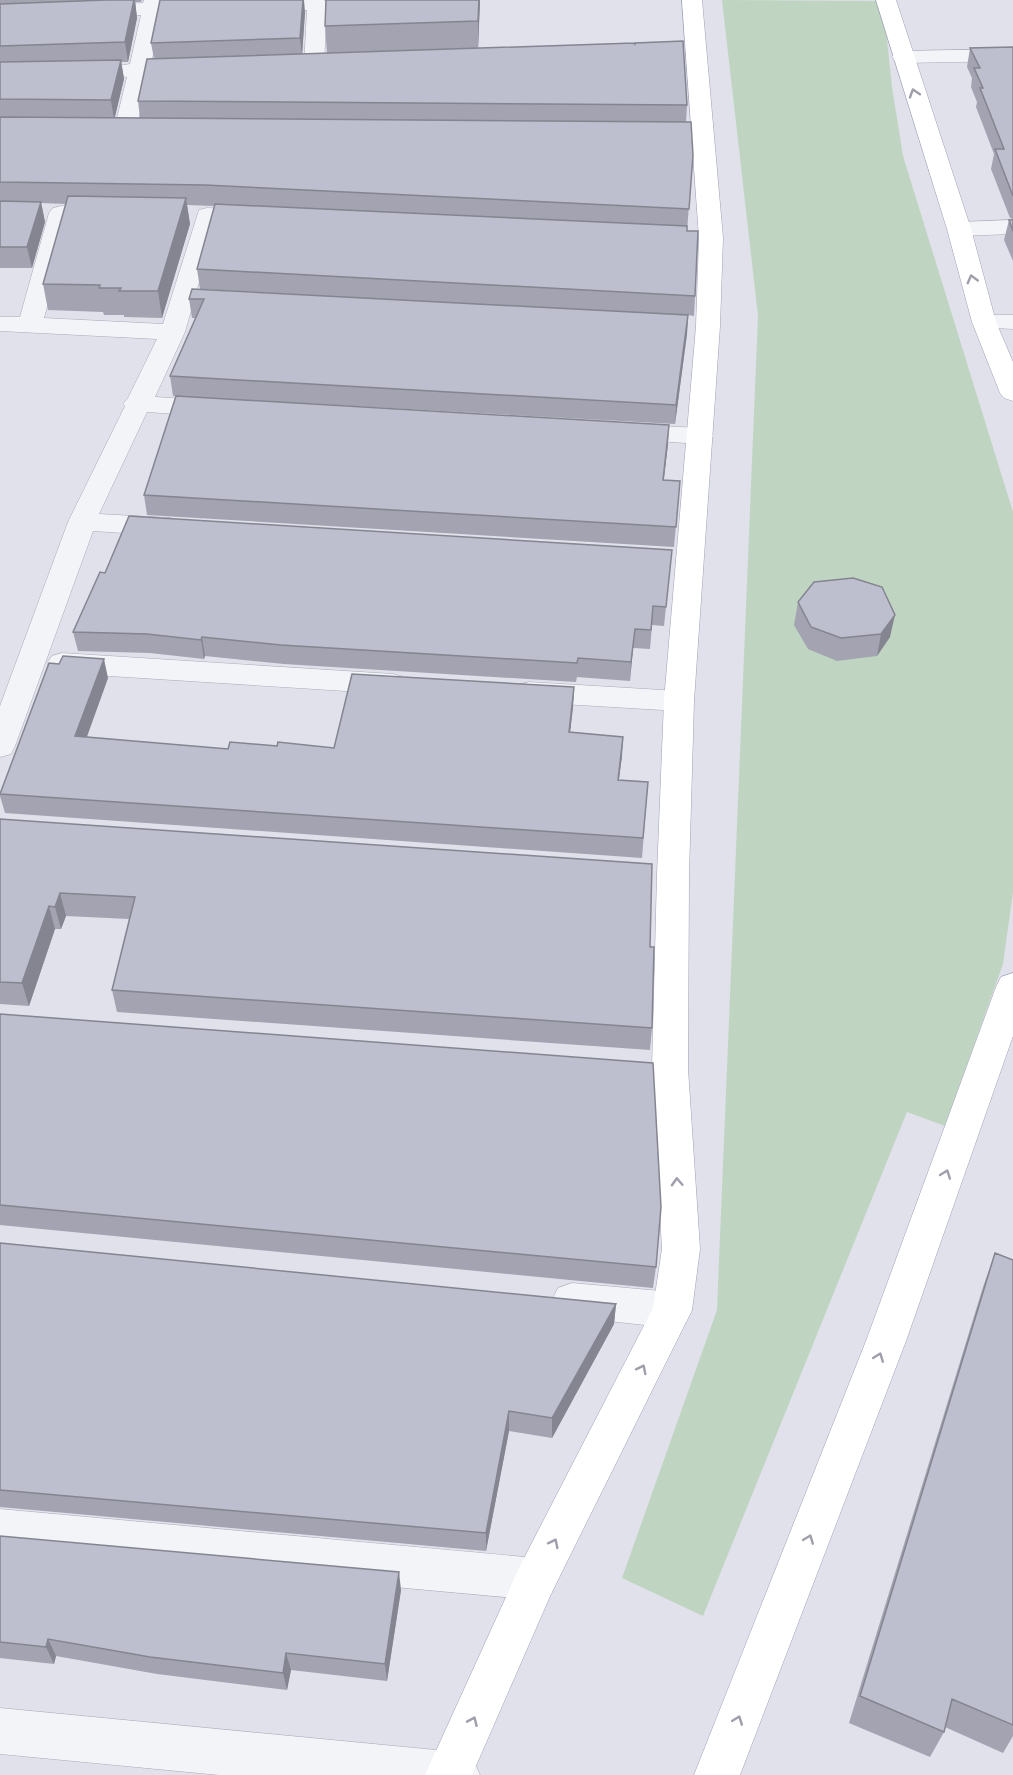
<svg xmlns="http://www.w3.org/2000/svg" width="1013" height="1775" font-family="'Alegreya Sans',sans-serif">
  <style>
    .green { fill: #c0d5c1 }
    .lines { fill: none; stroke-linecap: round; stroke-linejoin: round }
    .minor-casing { stroke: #a8aab9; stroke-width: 1 }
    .major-casing { stroke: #9ea1b8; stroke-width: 1 }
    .minor { fill: #f3f4f8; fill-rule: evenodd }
    .major { fill: #fff; fill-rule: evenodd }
    .wall { fill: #a3a3b1 }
    .shaded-wall { fill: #848590 }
    .building { fill: #bdbece; stroke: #848590; stroke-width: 1.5 }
    .oneway { stroke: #9e9fab }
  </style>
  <rect width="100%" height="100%" fill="#e0e1eb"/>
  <!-- green -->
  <path class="green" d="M722 0 883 1 892 87 903 156 1013 512V892L1003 964 945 1126 907 1112 703 1616 622 1578 717 1310 758 316Z"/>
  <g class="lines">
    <defs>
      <path id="minor" d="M144 0H164L163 3H209L212 7 209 11 161 15 151 64 197 65 200 69 197 73 148 76 136 130 133 135 125 137 117 135 114 130 127 77 112 75 109 71 112 67 130 64 141 15 0 21V9L143 3Z
        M260 0H324L327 4 324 65 321 69 314 71 307 69 304 65 307 10H253L250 6 253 2Z
        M1013 49V61L902 63 895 61 892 57 895 53 902 51Z
        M61 206 116 209 120 214 116 219 108 221 71 220 44 318 163 324 199 210 207 208 258 210 266 212 270 217 266 222 258 224 216 222 185 332 155 397 218 401 227 404 231 409 227 414 218 417 147 412 99 514 170 518 180 521 184 527 180 533 170 536 93 531 15 746 11 754 0 757V706L68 522 125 406 123 404 128 398 157 339 0 331V317H20L49 213 53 208Z
        M1013 220V234L959 236 951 234 947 229 951 224 959 222Z
        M984 315H1013V329L975 327 972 322 975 317Z
        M623 424 700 428 709 430 713 436 709 442 700 444 614 438 610 432 614 426Z
        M62 653 393 674 404 677 408 684 404 691 393 694 62 673 52 670 47 663 52 656Z
        M529 682 679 691 690 694 694 701 690 708 679 711 529 702 518 699 514 692 518 685Z
        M572 1283 672 1292 686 1298 692 1310 686 1322 672 1328 572 1317 558 1312 552 1300 558 1288Z
        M0 1509 536 1558 551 1564 558 1579 551 1594 536 1600 0 1551Z
        M0 1708 457 1752 473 1759 480 1775H219L0 1754Z"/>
      <path id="major" d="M682 0H702L723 238 720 326 694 701 689 874 688 1069 700 1249 692 1310 551 1594 472 1775H425L521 1564 653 1308 662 1249 652 1069 657 874 664 701 696 326 699 238Z
        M876 0H896L971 229 996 322 1013 362V401L1004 398 1000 393 972 322 947 229Z
        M1013 973V1036L906 1341 740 1775H694L866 1341 996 987 1001 977Z"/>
    </defs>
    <!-- minor casing -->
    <use href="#minor" class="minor-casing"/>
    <!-- major casing -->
    <use href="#major" class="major-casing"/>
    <!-- minor -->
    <use href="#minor" class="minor"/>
    <!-- major -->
    <use href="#major" class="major"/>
  </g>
  <!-- wall -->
  <path class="wall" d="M0 0H142L141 2H135L137 18 128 62H121L124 79 115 117 140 118 138 101 154 59 151 43 305 12 302 54 327 53 325 26 326 0H480L478 48 687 105 686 122 693 155 687 231 695 296 694 316 688 315 687 334 675 424 173 396 170 376 196 318H192L189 299H380L200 289 197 269 215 206 187 205 190 224 162 318 124 317V315H104L103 312 48 310 43 284 66 204 41 203 45 222 32 268H0Z
    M1013 47V219L1010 218 991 169 994 154 976 107 977 102 971 87 972 78 967 67 970 48Z
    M1009 220H1013V261L1004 240Z
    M668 444 664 480 680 481 674 547 147 515 144 495Z
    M672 550 664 626 652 625 650 649 633 648 630 681 577 677 576 682 284 664 205 656 204 659 150 653 78 651 73 632 105 573Z
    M798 602 890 637 877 656 837 661 808 649 794 625Z
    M108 678 87 737 228 749 277 746 334 748 574 687 573 707 570 732 622 756 619 780 648 782 642 858 5 813 0 796V792Z
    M0 819 650 947 652 1028 650 1050 117 1012 112 990 129 919 66 916 61 929H55L29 1006 0 1004Z
    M0 1014 656 1267 653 1288 0 1225Z
    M0 1243 616 1304 614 1324 552 1438 509 1431 486 1551 0 1507Z
    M995 1253 1013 1260V1736L1003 1753 945 1727 944 1732 930 1757 849 1723 983 1287Z
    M0 1536 401 1590 387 1681 291 1670 287 1690 157 1674 56 1656 54 1664 0 1658Z"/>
  <!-- shaded-wall -->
  <path class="shaded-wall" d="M135 0 137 18 128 62 125 42Z
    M303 0H304L305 12 302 56 300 38Z
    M479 0H480L478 50V21Z
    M121 60 124 79 114 120 111 100Z
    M186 198 190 224 162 318 158 291Z
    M41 202 45 222 32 268 27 247Z
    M688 315 687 334 675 424 676 405Z
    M669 425 668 444 661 500 663 480Z
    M895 615 890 637 877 656 881 634Z
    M635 629 633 648 630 681 631 662Z
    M202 637 205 656 204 659 201 640Z
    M104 659 108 678 80 755 75 736Z
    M574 687 573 707 568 751 569 732Z
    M623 737 622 756 616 799 618 780Z
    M60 893 66 916 61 929 55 907Z
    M49 906 55 929 29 1006 22 983Z
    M616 1304 614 1324 552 1438V1418Z
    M509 1411V1431L486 1551V1533Z
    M399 1572 401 1590 387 1681 385 1664Z
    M48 1639 56 1656 54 1664 46 1647Z
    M286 1653 291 1670 287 1690 283 1673Z"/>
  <!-- building -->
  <path class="building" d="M106 0H134L125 42 0 46V4Z
    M160 0H303L300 38 151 43Z
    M326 0H479L478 21 325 26Z
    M683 41 687 105 138 101 147 59 634 43 635 45V43Z
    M1013 47V196L995 149H1004L980 88H983L974 68H980L970 48Z
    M121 60 111 100 0 99V62Z
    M0 117 691 122 693 155 689 209 205 185 0 182Z
    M68 196 186 198 158 291H119L121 288H99L100 285 43 284Z
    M0 201 41 202 27 247H0Z
    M215 204 687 226V231H698L695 296 197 269Z
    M1009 220H1013V231Z
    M192 289 688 315 676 405 170 376 204 299H189Z
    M176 396 669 425 663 480 680 481 676 527 144 495Z
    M129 516 672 550 666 607 653 606 651 630 635 629 631 662 578 658 577 663 281 645 202 637 201 640 147 634 73 632 100 572 105 573Z
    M853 578 882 587 895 615 881 634 841 638 811 627 798 602 814 582Z
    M63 656 104 659 75 736 228 749 230 742 277 746 278 742 334 748 352 674 574 687 569 732 623 737 618 780 648 782 643 838 0 794 49 663 59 664Z
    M0 819 652 864 650 947H654L652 1028 112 990 135 897 60 893 55 907 49 906 22 983 0 982Z
    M0 1014 653 1063 661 1207 656 1267 0 1205Z
    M0 1243 616 1304 552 1418 509 1411 486 1533 0 1490Z
    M995 1253 1013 1260V1725L952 1699 944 1732 860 1696Z
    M0 1536 399 1572 385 1664 286 1653 283 1673 150 1657 48 1639 46 1647 0 1642Z"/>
  <!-- one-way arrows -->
  <defs><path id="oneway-chevron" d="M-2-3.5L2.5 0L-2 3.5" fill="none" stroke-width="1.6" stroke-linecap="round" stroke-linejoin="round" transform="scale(1.5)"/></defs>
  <g class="oneway">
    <use href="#oneway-chevron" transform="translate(914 93) rotate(-108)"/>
    <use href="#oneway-chevron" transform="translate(972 279) rotate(-105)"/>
    <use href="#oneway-chevron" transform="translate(946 1174) rotate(-70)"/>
    <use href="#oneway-chevron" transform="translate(677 1182) rotate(-93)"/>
    <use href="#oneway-chevron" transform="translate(879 1357) rotate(-69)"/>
    <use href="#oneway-chevron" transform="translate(642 1369) rotate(-63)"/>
    <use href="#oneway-chevron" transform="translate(809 1539) rotate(-69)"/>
    <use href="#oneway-chevron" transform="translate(554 1543) rotate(-63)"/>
    <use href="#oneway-chevron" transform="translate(738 1720) rotate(-69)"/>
    <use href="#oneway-chevron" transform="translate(473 1721) rotate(-66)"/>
  </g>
</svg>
